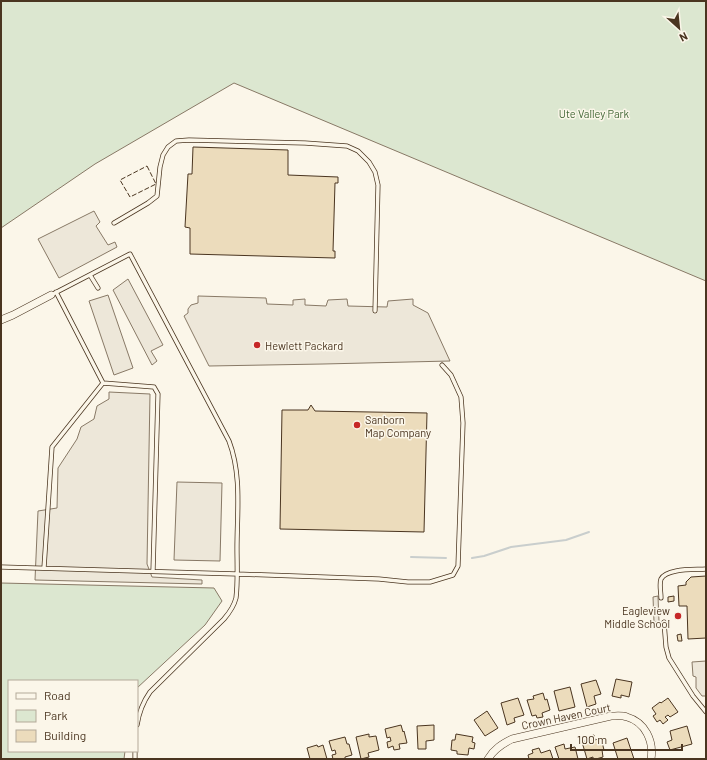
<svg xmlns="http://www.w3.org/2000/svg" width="707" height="760" font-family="Barlow,sans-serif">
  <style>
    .green { fill: #dce7d0; stroke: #887966 }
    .parking { fill: #ede7d9; stroke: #887966 }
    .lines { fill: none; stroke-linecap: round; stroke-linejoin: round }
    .stream { stroke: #c9cecd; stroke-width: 2 }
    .building { fill: #ecdcbc; stroke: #4a3520 }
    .service-casing { stroke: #4a3520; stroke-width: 5 }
    .minor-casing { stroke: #4a3520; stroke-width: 8 }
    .service { stroke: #fbf6e9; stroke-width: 3.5 }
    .minor { stroke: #fbf6e9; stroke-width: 7 }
    .fence { stroke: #4a3520; stroke-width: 1; stroke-dasharray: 5 2; stroke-linecap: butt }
    .poi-dot { fill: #c62828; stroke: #fbf6e9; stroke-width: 1.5 }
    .labels { text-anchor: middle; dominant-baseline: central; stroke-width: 3; stroke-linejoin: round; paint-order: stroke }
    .park-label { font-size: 11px; fill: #436837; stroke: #fbf6e9 }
    .poi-label { font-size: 11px; fill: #4a3520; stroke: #fbf6e9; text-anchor: start }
    .street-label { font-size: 11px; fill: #4a3520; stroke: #fbf6e9 }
  </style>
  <rect width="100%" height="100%" fill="#fbf6e9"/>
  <!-- green -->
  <path class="green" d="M1 1H706V281L234 83 95 164 1 228Z
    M1 583 214 588 222 601 205 625 137 688V681H9V751H125L124 759H1Z"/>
  <!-- parking -->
  <path class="parking" d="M94 211 100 222 96 226 108 245 115 242 117 247 59 278 38 239Z
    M128 279 163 345 151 351 157 361 152 365 113 290Z
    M108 295 133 368 114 375 89 301Z
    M198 296 266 298 267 304 293 305V300L305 299V305L326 306 328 300 347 299 348 306 387 307 388 301 413 299V305L428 313 450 361 323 364 209 366 184 316 188 313V309L191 305 198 303Z
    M109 392 150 394 147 564 152 577 202 580V584L35 580 38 511 57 508 58 468 77 439 81 427 94 419 97 406 109 399Z
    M177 482 222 483 220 561 174 560Z
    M658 596 659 622H654L653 597Z
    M706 661V696H702L696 688V677L693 676 692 662Z"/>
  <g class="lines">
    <!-- stream -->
    <path class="stream" d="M411 557 446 558
      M472 558 484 556 511 547 566 540 589 532"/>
  </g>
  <!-- building -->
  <path class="building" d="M193 147 288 150V175L338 177V183H335L333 251H335V258L190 254V228L185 227 188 174H192Z
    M311 405 315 411 427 413 424 532 280 529 282 410H308Z
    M706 576V638L688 639 687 606H679L678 586 686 585V582L691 577Z
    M674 596V601L668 602V597Z
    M681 634 682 641H678L677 635Z
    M616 679 632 682 629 697 621 695V698L612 696Z
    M596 680 601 694 594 696 596 704 587 707 581 684Z
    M570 687 575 707 559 711 554 691Z
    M543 693 545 700 547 699 550 710 542 713 543 717 537 718 536 715 532 716 527 700 534 699 533 696Z
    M518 698 524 715 514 718 515 722 507 725 501 703Z
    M668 698 678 712 670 717 668 715 665 717 668 720 663 724 660 720 657 722 653 716 656 714 652 708 660 702 661 703Z
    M487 711 498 728 485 736 474 720Z
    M401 725 403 732 404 731 407 743 399 744 400 749 394 750 393 746 388 748 387 742 391 741 390 737 387 738 385 729Z
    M434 725V740L426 741V749H418L417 726Z
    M687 726 692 744 670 750 667 742 672 740 670 731Z
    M369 734V737L376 736 379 750 368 753 369 757 361 759 356 737Z
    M456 734 473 737 472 742 475 743 474 749 469 748 468 755 457 754V751L451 750 452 740H455Z
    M594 735 595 740 601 738 604 750H602L603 757 596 759H593V757L587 759 582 742 588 740 587 737Z
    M345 737 347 744H349L352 755 345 757V759H333L332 755 336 754 335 750 332 751 329 741Z
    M627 738 634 759H618L613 743Z
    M564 744 565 749 575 747 578 759H559L555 747Z
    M317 745 318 747 323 745 327 759H310L307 748Z
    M539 748 541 753 550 750 553 759H529L528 755 533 753 532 750Z"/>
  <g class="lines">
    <defs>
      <path id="service" d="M114 223 148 203 157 196 160 167 163 155 168 147 176 141 189 140 305 143 347 146 358 151 369 162 375 172 378 185 375 311
        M90 275 98 288
        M51 295 130 254 229 441C242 475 237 513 237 548 237 564 238 582 236 598 234 606 230 612 224 619L150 692C143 702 139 712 137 725
        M103 383 154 387 158 394 153 571
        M1 567 237 574 379 579 408 582H430L453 575 458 566 463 423 461 397 451 375 442 365
        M44 568 52 447 103 383 56 292
        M661 598C661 592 659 584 661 579 667 568 695 570 706 569
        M664 622 666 647 669 658 693 696 706 712
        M135 759V751"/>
      <path id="minor" d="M1 320 13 315 51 295
        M488 759C494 749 502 744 512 739L611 716C616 716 622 715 627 717 645 722 654 741 651 759"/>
    </defs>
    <!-- service casing -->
    <use href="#service" class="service-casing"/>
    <!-- minor casing -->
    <use href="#minor" class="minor-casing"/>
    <!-- service -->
    <use href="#service" class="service"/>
    <!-- minor -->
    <use href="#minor" class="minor"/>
    <!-- fence -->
    <path class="fence" d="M147 166 156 184 130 197 120 180Z"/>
  </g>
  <!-- markers -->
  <g class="poi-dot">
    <circle cx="257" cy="345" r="4"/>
    <circle cx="357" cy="425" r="4"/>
    <circle cx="678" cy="616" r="4"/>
  </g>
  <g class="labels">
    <!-- park labels -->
    <g class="park-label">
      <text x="594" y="113">Ute Valley Park</text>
    </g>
    <!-- poi labels -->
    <g class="poi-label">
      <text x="265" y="345">Hewlett Packard</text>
      <text x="365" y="419">Sanborn<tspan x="365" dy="13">Map Company</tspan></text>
      <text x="670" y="610" text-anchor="end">Eagleview<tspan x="670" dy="13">Middle School</tspan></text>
    </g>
    <!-- street labels -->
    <g class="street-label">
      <text transform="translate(566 716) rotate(-12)">Crown Haven Court</text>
    </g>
  </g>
  <!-- border -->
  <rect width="707" height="760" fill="none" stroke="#4a3520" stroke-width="4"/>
  <!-- legend -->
  <rect x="8" y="680" width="130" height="72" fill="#fbf6e9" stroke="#b4a999"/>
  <rect x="16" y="693" width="20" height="6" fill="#fbf6e9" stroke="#b4a999"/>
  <text x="44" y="700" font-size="12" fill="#4a3520">Road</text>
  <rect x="16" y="710" width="20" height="12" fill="#dce7d0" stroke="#b4a999"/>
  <text x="44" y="720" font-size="12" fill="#4a3520">Park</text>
  <rect x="16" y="730" width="20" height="12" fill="#ecdcbc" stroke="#b4a999"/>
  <text x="44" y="740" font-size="12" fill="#4a3520">Building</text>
  <!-- north arrow -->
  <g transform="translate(679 28) rotate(153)" stroke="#fbf6e9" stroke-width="3" paint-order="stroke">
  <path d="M0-3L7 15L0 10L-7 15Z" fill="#4a3520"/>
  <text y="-6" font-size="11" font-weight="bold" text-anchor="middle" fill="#4a3520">N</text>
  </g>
  <!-- scale -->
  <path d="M571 744v6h111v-6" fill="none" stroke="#4a3520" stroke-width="2"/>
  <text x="577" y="744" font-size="12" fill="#4a3520" stroke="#fbf6e9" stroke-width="3" paint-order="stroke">100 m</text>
</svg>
